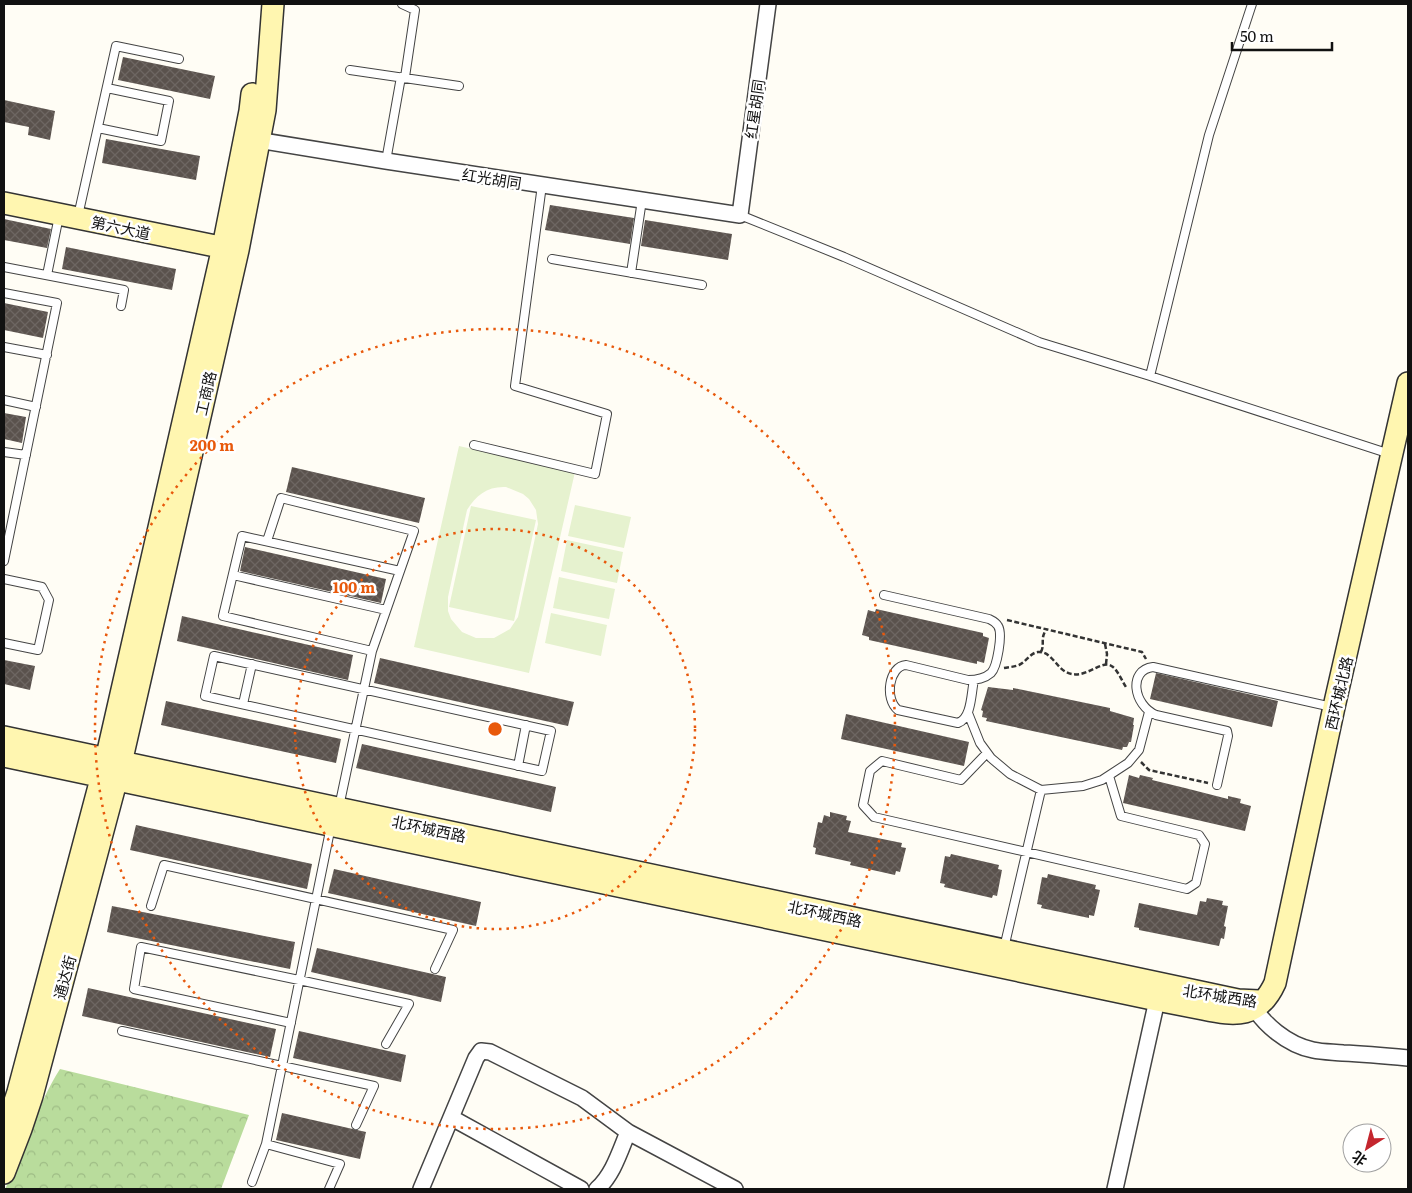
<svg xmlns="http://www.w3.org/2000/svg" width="1412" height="1193" font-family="Literata,'Noto Sans SC',serif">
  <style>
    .forest { fill: url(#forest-crowns) }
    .pitch { fill: #e6f2cf; fill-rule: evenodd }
    .building { fill: url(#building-cross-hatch) }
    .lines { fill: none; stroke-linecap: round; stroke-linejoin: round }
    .lane-casing { stroke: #444; stroke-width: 10 }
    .street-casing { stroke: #444; stroke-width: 18 }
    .secondary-casing { stroke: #333; stroke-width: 24 }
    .path { stroke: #333; stroke-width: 2.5; stroke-dasharray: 5 2.5; stroke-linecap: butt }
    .lane { stroke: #fff; stroke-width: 8 }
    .street { stroke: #fff; stroke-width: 15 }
    .secondary { stroke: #fff6b0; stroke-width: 21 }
    .ring { fill: none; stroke: #e8590c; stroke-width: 2.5; stroke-dasharray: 2.5 5 }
    .labels { text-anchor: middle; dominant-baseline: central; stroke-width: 5; stroke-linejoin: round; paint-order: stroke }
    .street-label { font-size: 15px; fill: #111; stroke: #fff }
    .centre { fill: #e8590c; stroke: #fff; stroke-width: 2.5 }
    .ring-label { font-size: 15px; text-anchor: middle; font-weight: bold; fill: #e8590c; stroke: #fff; stroke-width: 5; stroke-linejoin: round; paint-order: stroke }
  </style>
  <defs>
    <pattern id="forest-crowns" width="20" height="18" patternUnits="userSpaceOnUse" patternTransform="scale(1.25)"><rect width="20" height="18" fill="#b9dc9c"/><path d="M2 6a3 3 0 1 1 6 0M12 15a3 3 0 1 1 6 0" fill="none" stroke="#9ebc85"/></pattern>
    <pattern id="building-cross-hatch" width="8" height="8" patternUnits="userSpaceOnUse" patternTransform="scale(1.25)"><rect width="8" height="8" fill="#5a524d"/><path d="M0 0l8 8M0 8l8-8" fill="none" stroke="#6d6662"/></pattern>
  </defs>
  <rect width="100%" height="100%" fill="#fffdf5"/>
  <!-- forest -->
  <path class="forest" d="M60 1069 249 1115 221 1189H5C26 1150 36 1106 60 1069Z"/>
  <!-- pitch -->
  <path class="pitch" d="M459 446 575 472 529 673 414 647ZM506 487 523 494 529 499 536 510 538 524 518 617 510 629 494 638H476L462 632 451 619 448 611V597L467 510C476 495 488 486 506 487Z
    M575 505 631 517 624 548 568 536Z
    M471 506 536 520 514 621 449 607Z
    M567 540 623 552 617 583 561 571Z
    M559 577 615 589 609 619 553 608Z
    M551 613 607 625 601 656 545 643Z"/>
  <!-- building -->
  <path class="building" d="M123 57 215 76 210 99 118 80Z
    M4 100 55 111 50 140 28 135 29 127 4 122Z
    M106 139 200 156 196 180 102 163Z
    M550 205 634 218 630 244 545 230Z
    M4 219 51 229 47 248 4 240Z
    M645 220 732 234 728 260 641 246Z
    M66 247 176 269 172 290 62 269Z
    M4 303 48 312 43 338 4 330Z
    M4 413 26 417 22 443 4 439Z
    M292 467 425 498 419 523 286 492Z
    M245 547 386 579 381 603 240 571Z
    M876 609 983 633V636L989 638 984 663 977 661V664L869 640V637L862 635 868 610 875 612Z
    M182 616 353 655 348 680 177 641Z
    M380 658 574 702 568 726 374 683Z
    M4 660 35 666 30 690 4 684Z
    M1156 673 1278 701 1272 727 1150 699Z
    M988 687 1013 690V688L1110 708V711L1134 718 1133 725H1134L1131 742H1129L1127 747H1123L1122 750 986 721 987 718 982 717 983 711 981 710Z
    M166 701 341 739 336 763 161 725Z
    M846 714 969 742 964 766 841 739Z
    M362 744 556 787 551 812 356 768Z
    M1129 775 1139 778 1140 775 1153 778 1152 780 1185 788 1228 799V796L1241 799 1240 803 1251 806 1245 831 1123 803Z
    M830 812 847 816 846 820 851 821 848 832 902 843 901 847 906 848 900 872 896 871 895 875 850 865 851 862 815 854 816 848 813 847 818 822 822 823 824 815 830 817Z
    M136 825 312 864 307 889 130 850Z
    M951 854 999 865 998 869 1002 870 997 896 993 895 992 898 944 887 945 884 940 883 945 856 950 857Z
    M334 869 481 902 476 926 328 893Z
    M1048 874 1096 885 1095 889 1100 890 1094 916 1089 915V918L1041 908 1042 905 1037 904 1042 877 1047 878Z
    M1207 898 1223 901 1222 905 1228 906 1224 926 1226 927 1224 939 1221 938 1219 946 1139 930V928L1134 927 1139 903 1197 915 1200 901 1206 902Z
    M112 906 295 942 290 969 107 932Z
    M317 948 446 977 441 1002 311 972Z
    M88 988 276 1029 270 1057 82 1016Z
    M299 1031 406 1055 401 1082 293 1058Z
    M282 1113 366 1132 360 1159 276 1140Z"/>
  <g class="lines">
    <defs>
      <path id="lane" d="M402 4 415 10 405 77
        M350 70 459 86
        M98 128 161 141 169 101 107 88
        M386 161 401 77
        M740 215 844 257 1039 342 1150 376 1209 135 1252 4
        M78 216 116 46 179 59
        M552 259 702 285
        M4 267 124 290 121 306
        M631 273 642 200
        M47 275 59 216
        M4 293 57 303 4 561
        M4 347 47 355
        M1150 376 1390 454
        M4 400 36 407
        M474 445 595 474 607 414 515 386 542 185
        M4 452 26 455
        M267 541 281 498 414 531 372 651 339 807
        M233 575 386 610
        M4 579 42 587 49 600 38 650 4 643
        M884 595 989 619C993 621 996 622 998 626 1003 634 997 667 991 673 984 679 977 680 968 680L906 665C889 666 884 699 898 710L958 723C972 718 971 693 974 680
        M372 651 223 616 242 536 400 571
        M214 656 551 731 542 771 205 696Z
        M243 704 252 664
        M968 713 980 743 991 758 1010 774 1041 790 1083 786 1102 780 1128 763 1139 750 1149 712
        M987 753 961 780 882 761 870 771 863 805 874 817 1187 889 1196 883 1205 844 1199 835 1121 816 1109 776
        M518 766 526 725
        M1217 785 1228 736 1227 731 1156 715C1133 705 1128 670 1153 667L1332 707
        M151 906 164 865 453 930 435 969
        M1004 948 1041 790
        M291 1023 134 989 141 947 299 980 409 1004 386 1044
        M122 1031 374 1086 356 1125
        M266 1144 340 1164 329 1189
        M252 1182 266 1144 331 826"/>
      <path id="street" d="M251 139 386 161 740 215 768 4
        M1251 1002C1262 1024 1288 1045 1313 1050 1322 1052 1333 1052 1343 1053 1365 1054 1387 1056 1408 1058
        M452 1118 581 1189
        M421 1189 476 1058 481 1051 490 1052 582 1098 628 1132 735 1189
        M597 1189C613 1175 620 1151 628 1132
        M1115 1189 1157 1000"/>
      <path id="secondary" d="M4 203 235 250
        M4 737 1238 1000 1259 1001
        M4 756 1157 1000C1172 1003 1188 1006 1203 1009 1236 1016 1259 1018 1275 983L1334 707 1408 383
        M4 1134 18 1092 106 760 223 247 250 111 252 94
        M4 1173 21 1129 32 1096 121 763 238 250 265 110 273 4"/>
    </defs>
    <!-- lane casing -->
    <use href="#lane" class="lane-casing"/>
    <!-- street casing -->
    <use href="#street" class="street-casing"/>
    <!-- secondary casing -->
    <use href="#secondary" class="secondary-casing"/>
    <!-- path -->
    <path class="path" d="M1007 620 1142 652 1146 659
      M1105 644 1107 654 1106 664
      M1041 652C1045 644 1040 639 1046 630
      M1004 668C1009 667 1014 667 1019 665 1026 662 1030 653 1038 652 1051 651 1056 667 1066 672 1085 682 1102 657 1113 667 1118 671 1122 681 1126 687
      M1141 762 1149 770 1208 783"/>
    <!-- lane -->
    <use href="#lane" class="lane"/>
    <!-- street -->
    <use href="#street" class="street"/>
    <!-- secondary -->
    <use href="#secondary" class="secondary"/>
  </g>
  <!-- distance rings -->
  <g class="ring">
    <circle cx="495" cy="729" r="200"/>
    <circle cx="495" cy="729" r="400"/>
  </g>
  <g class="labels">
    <!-- street labels -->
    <g class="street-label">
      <text transform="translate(754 109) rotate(-82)">红星胡同</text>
      <text transform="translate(492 178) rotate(9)">红光胡同</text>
      <text transform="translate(121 227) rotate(12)">第六大道</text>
      <text transform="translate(205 393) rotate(-77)">工商路</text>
      <text transform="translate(1338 693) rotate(-77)">西环城北路</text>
      <text transform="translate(429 828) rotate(12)">北环城西路</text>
      <text transform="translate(825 913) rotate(12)">北环城西路</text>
      <text transform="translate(64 977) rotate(-75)">通达街</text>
      <text transform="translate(1220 995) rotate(9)">北环城西路</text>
    </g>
  </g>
  <circle cx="495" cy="729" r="8" class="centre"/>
  <g class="ring-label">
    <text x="212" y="451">200 m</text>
    <text x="354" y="593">100 m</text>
  </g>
  <!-- border -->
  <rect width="1412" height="1193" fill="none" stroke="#111111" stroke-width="10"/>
  <!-- north arrow -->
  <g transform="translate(1367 1148) rotate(216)"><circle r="24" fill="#ffffff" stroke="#a0a0a0"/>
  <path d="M0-4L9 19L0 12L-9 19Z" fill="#c4262e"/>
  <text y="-8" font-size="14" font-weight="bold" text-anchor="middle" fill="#111111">北</text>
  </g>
  <!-- scale -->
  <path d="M1232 42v8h100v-8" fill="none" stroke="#111111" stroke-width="2.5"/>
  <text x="1240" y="42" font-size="15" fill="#111111" stroke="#ffffff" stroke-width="4" paint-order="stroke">50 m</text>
</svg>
